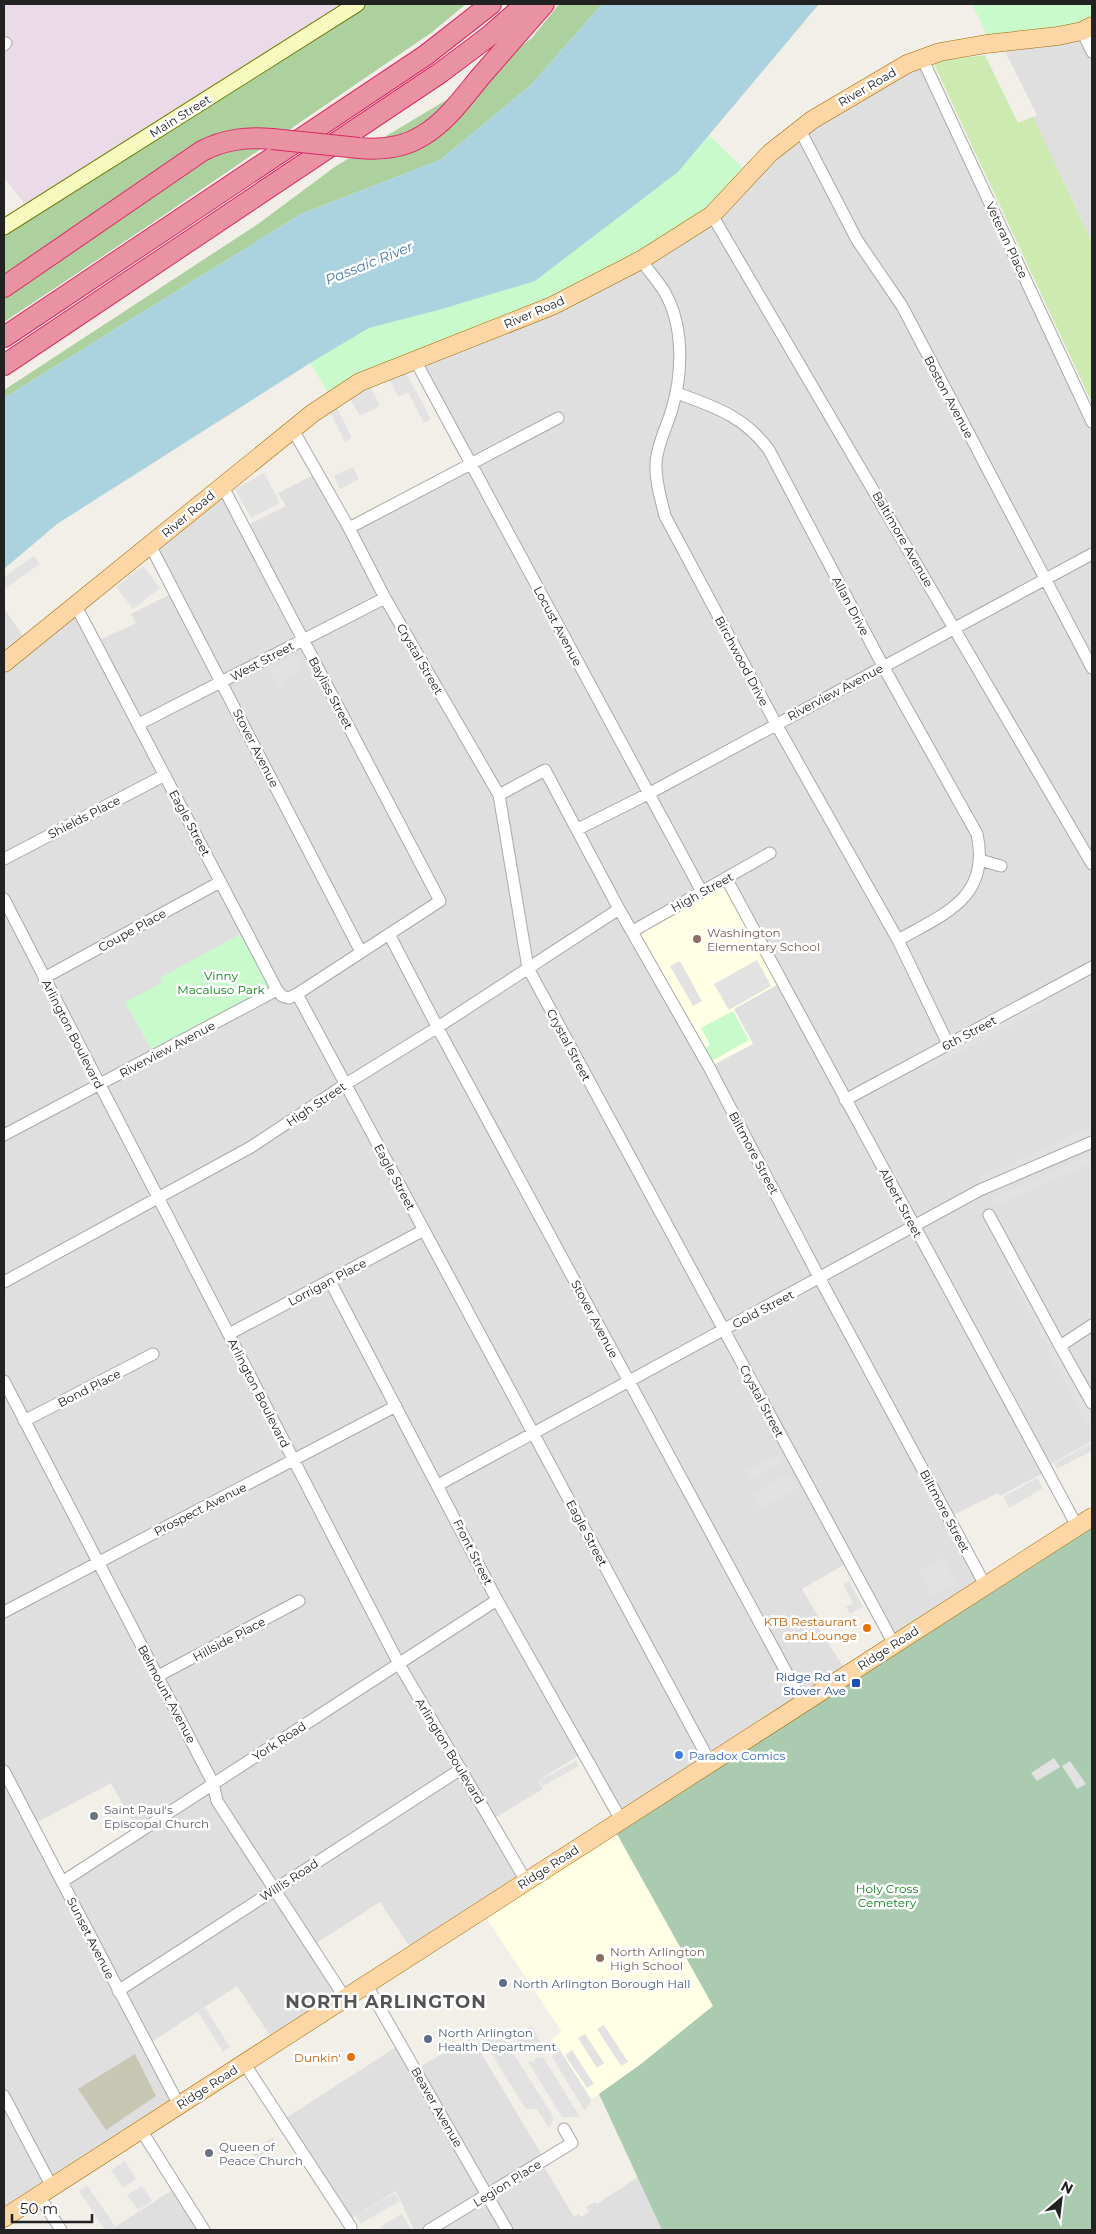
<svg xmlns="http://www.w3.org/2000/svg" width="1096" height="2234" font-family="Montserrat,sans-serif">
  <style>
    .residential { fill: #e0dfdf; fill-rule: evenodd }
    .industrial { fill: #ebdbe8 }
    .education { fill: #ffffe5 }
    .construction { fill: #c7c7b4 }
    .grass { fill: #cdebb0 }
    .forest { fill: #add19e }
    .cemetery { fill: #aacbaf }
    .park { fill: #c8facc }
    .parking { fill: #e2e2e2 }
    .water { fill: #aad3df }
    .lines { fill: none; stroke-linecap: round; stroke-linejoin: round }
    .street-casing { stroke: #a9a9a9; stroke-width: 13 }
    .secondary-casing { stroke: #707d05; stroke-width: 17 }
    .primary-casing { stroke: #a06b00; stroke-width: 19 }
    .highway-casing { stroke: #dc2a67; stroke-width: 22 }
    .street { stroke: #fff; stroke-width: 11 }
    .secondary { stroke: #f7fabf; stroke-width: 15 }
    .primary { stroke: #fcd6a4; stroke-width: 18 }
    .highway { stroke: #e892a2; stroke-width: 20 }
    .highway-bridge-casing { stroke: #dc2a67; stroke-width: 22; stroke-linecap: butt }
    .highway-bridge { stroke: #e892a2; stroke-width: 20 }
    .education-dot { fill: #8d6e63; stroke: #fff; stroke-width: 2 }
    .food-dot { fill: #e8710a; stroke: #fff; stroke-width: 2 }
    .transit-dot { fill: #1a4fb4; stroke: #fff; stroke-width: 2 }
    .shop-dot { fill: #3f7fe0; stroke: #fff; stroke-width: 2 }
    .worship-dot { fill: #6b7280; stroke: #fff; stroke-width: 2 }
    .service-dot { fill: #5c6f8a; stroke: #fff; stroke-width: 2 }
    .labels { text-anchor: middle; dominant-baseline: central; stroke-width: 5; stroke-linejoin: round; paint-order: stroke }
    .street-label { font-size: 12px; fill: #222; stroke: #fff }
    .education-label { font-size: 12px; fill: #785e54; stroke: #fff; text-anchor: start }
    .park-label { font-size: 12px; fill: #0c8416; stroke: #fff }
    .food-label { font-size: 12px; fill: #c56008; stroke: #fff; text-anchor: end }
    .transit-label { font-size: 12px; fill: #164399; stroke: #fff; text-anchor: end }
    .shop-label { font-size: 12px; fill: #366cbe; stroke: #fff; text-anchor: start }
    .worship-label { font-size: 12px; fill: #5b616d; stroke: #fff; text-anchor: start }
    .service-label { font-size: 12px; fill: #4e5e75; stroke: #fff; text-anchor: start }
    .water-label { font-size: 14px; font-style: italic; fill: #4a7aab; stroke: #fff }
    .district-label { font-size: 18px; font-weight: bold; letter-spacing: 1px; fill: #555; stroke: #fff }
  </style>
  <rect width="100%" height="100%" fill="#f2efe9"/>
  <!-- residential -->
  <path class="residential" d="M1092 26V242L1064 182 1018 124 1037 115 1001 43Z
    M922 58 1092 422V1441L1045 1467 1047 1471 1000 1496 998 1493 949 1517 985 1585 894 1644 849 1562 802 1589 819 1618 815 1622 848 1674 621 1820 583 1753 539 1780 543 1789 491 1820 526 1881 414 1953 380 1902 312 1946 345 1998 275 2043 237 1986 147 2045 179 2105 4 2218V608L28 644 76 606 96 642 136 623 131 614 175 592 150 545 222 485 244 527 286 506 278 493 318 473 349 528 471 463 415 360 476 335ZM163 983 155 1055 125 1002ZM111 1783 138 1832 62 1882 32 1825Z
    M472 2038 545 2160 541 2162 574 2217 579 2214 581 2217 589 2212 586 2207 595 2202 597 2204 638 2177 662 2230H414L396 2191 347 2221 281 2121 401 2044 415 2069Z
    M177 2187 204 2230H110Z"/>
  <!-- industrial -->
  <path class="industrial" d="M4 4H366L32 213 4 178Z"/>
  <!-- education -->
  <path class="education" d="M726 878 782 982 734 1009 753 1044 709 1067 633 931Z
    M612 1825 713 2006 641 2064 592 2099 552 2038 562 2032 481 1910Z"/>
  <!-- construction -->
  <path class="construction" d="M135 2054 156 2096 106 2130 78 2089Z"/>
  <!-- grass -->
  <path class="grass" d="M985 55 1018 123 1033 117 1092 242V403L934 64 941 61Z"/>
  <!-- forest -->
  <path class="forest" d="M366 4H466L431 33 145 228 4 322V231Z
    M559 4H602L530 86 440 160 301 214 4 398V390L258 224 336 166 458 93 532 38Z"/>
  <!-- cemetery -->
  <path class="cemetery" d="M1092 1517V2230H662L599 2094 641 2064 713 2006 612 1825Z"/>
  <!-- park -->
  <path class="park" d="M972 4H1092V26L1001 43 987 35Z
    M709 135 749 174 641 260 332 399 310 363 369 328 442 309 535 281 678 172Z
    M246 931 277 990 155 1055 125 1002 162 983 160 978Z
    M733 1011 749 1040 712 1061 705 1048 710 1045 701 1028Z"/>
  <!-- parking -->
  <path class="parking" d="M406 373 431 419 424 423 408 392 398 397 390 381Z
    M370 387 380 406 360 416 350 398Z
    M337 408 352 438 345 442 330 412Z
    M353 467 359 479 340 489 334 476Z
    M264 473 280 503 251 518 235 489Z
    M34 556 40 564 4 589V577Z
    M143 566 160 588 133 609 116 587Z
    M295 655 302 668 283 679 286 684 279 688 269 670Z
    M757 960 771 986 729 1010 714 984Z
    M680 961 702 1001 693 1006 670 966Z
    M1042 999 1046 1006 926 1070 922 1063Z
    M1092 1127V1136L984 1185 981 1177Z
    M1092 1154V1163L993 1207V1198Z
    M1013 1265 1054 1341 1047 1345 1006 1268Z
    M1055 1348 1092 1416V1421L1087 1424 1048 1352Z
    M1091 1443 1092 1451 1057 1469 1054 1463Z
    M780 1454 784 1463 749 1481 745 1472Z
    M790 1473 798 1488 760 1509 752 1493Z
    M1037 1478 1043 1488 1009 1508 1003 1497Z
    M942 1558 956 1583 933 1596 919 1571Z
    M849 1581 863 1607 850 1614 846 1607 853 1603 843 1584Z
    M1054 1758 1060 1767 1037 1781 1031 1773Z
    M576 1761 579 1766 543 1786 540 1780Z
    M1070 1761 1086 1784 1077 1789 1062 1766Z
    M205 2008 230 2047 223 2052 198 2012Z
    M604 2025 628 2062 621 2066 597 2029Z
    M532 2026 541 2043 523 2052 514 2035Z
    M501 2034 554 2118 549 2128 537 2109H526L481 2037H491L495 2042Z
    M585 2034 604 2063 597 2068 578 2038Z
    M558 2047 591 2100 585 2111 552 2057Z
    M572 2050 594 2084 587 2088 565 2055Z
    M543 2057 580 2117H562L528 2062 535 2061V2058Z
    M273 2137 278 2145 256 2160 251 2151Z
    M125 2161 136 2179 123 2188 111 2170Z
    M87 2185 115 2226 109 2230H105L79 2191Z
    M142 2186 152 2201 138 2210 127 2195Z
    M395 2193 400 2201 360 2224 355 2216Z
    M402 2214 410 2228 407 2230H384L381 2226Z"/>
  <!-- water -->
  <path class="water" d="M602 4H819L678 172 535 281 442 309 369 328 315 360 57 524 4 569V398L301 214 440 160 530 86Z"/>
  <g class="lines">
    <defs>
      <path id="street" d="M1082 31 1092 52
        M4 45 6 43
        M922 58 1092 422
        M800 130 857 240 902 306 1092 668
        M712 215 1092 864
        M641 260C648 270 657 280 664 291 684 325 683 372 672 409 667 427 657 444 656 463 655 481 661 499 665 516L776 724 898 940 948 1044
        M415 360 702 892
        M677 393C715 407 744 416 769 450L883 666 977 834C991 898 944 914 898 940
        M293 430 349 528 385 598 499 795 528 968 894 1644
        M349 528 558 418
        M150 545 361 952
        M76 606 277 990 282 996 289 998 297 994 440 901 222 485
        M139 724 385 598
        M499 795 545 770 619 909 709 1067 820 1279 985 1585
        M578 829 648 794 1092 554
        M4 859 165 775
        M980 860 1001 866
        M726 878 1077 1526
        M4 899 399 1664 526 1881
        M633 931 770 853
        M389 934 441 1034 803 1703
        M44 978 220 882
        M297 994 710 1762
        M845 1100 1092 967
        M4 1135 277 990
        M989 1215 1060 1346 1092 1325
        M330 1281 497 1600 621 1820
        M4 1282 251 1147 346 1084 438 1027 619 909
        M229 1334 424 1230
        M1060 1346 1092 1403
        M4 1381 213 1783 217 1801 345 1998
        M24 1421 153 1354
        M438 1485 980 1190 1092 1142
        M4 1612 396 1406
        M158 1676 299 1601
        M4 1771 179 2105
        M62 1882 497 1600
        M366 1984 507 2230
        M118 1991 461 1769
        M244 2063 351 2227
        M4 2096 52 2187
        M141 2130 204 2230
        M39 2196 61 2230
        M429 2230 572 2143 564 2129"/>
      <path id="secondary" d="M4 227 357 4"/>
      <path id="primary" d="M4 663 313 413 360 382 552 306 641 260 712 215 770 153 812 120 907 64 940 52 986 44 1058 36 1082 31 1092 26
        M4 2218 1092 1517"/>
      <path id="highway" d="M359 148C381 150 403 148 422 136 446 122 463 98 481 76 502 52 523 28 544 4
        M4 287 202 151C225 139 247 137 272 139
        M4 337 426 55 491 4
        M4 365 440 73 488 37 526 4"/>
    </defs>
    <!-- street casing -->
    <use href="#street" class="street-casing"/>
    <!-- secondary casing -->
    <use href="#secondary" class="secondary-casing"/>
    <!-- primary casing -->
    <use href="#primary" class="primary-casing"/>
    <!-- highway casing -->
    <use href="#highway" class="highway-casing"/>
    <!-- street -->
    <use href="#street" class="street"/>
    <!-- secondary -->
    <use href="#secondary" class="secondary"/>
    <!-- primary -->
    <use href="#primary" class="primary"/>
    <!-- highway -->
    <use href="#highway" class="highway"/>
    <defs>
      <path id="highway-bridge" d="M272 139 359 148"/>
    </defs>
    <!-- highway-bridge casing -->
    <use href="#highway-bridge" class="highway-bridge-casing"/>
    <!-- highway-bridge -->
    <use href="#highway-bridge" class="highway-bridge"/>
  </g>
  <!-- markers -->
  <g class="education-dot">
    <circle cx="697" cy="939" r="5"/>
    <circle cx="600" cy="1958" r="5"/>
  </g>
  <g class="food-dot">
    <circle cx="867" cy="1628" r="5"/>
    <circle cx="351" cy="2057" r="5"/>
  </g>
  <rect class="transit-dot" x="851" y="1678" width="10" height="10" rx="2.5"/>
  <circle class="shop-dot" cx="679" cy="1755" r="5"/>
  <g class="worship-dot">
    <circle cx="94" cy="1816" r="5"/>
    <circle cx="209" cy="2153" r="5"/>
  </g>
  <g class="service-dot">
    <circle cx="503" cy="1983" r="5"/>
    <circle cx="428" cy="2039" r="5"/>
  </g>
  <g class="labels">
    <!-- street labels -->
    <g class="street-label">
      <text transform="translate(867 87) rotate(-30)">River Road</text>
      <text transform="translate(180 116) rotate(-32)">Main Street</text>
      <text transform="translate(1007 240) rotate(65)">Veteran Place</text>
      <text transform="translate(534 312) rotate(-23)">River Road</text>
      <text transform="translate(949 397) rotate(62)">Boston Avenue</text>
      <text transform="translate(188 514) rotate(-40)">River Road</text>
      <text transform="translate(903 539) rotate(60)">Baltimore Avenue</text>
      <text transform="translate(851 606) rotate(62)">Allan Drive</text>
      <text transform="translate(558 626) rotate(62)">Locust Avenue</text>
      <text transform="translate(420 659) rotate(60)">Crystal Street</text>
      <text transform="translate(262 661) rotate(-28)">West Street</text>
      <text transform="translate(742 661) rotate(62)">Birchwood Drive</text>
      <text transform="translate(835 692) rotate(-28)">Riverview Avenue</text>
      <text transform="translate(331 693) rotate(62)">Bayliss Street</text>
      <text transform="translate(256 748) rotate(63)">Stover Avenue</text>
      <text transform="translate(84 817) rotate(-27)">Shields Place</text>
      <text transform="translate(190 823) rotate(62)">Eagle Street</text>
      <text transform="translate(702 892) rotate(-29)">High Street</text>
      <text transform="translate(132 930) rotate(-29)">Coupe Place</text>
      <text transform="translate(969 1033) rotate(-28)">6th Street</text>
      <text transform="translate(73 1034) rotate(63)">Arlington Boulevard</text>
      <text transform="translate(569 1045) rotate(62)">Crystal Street</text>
      <text transform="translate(167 1049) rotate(-28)">Riverview Avenue</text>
      <text transform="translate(316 1104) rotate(-34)">High Street</text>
      <text transform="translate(754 1153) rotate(62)">Biltmore Street</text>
      <text transform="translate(395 1177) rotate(62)">Eagle Street</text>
      <text transform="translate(901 1203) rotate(62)">Albert Street</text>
      <text transform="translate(327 1282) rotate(-28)">Lorrigan Place</text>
      <text transform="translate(763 1309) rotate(-28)">Gold Street</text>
      <text transform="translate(595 1319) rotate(62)">Stover Avenue</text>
      <text transform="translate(89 1388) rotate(-27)">Bond Place</text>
      <text transform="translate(259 1393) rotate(63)">Arlington Boulevard</text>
      <text transform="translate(762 1401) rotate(62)">Crystal Street</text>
      <text transform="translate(200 1509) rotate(-27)">Prospect Avenue</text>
      <text transform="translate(945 1511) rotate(62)">Biltmore Street</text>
      <text transform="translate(587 1533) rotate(62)">Eagle Street</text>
      <text transform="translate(473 1552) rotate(63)">Front Street</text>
      <text transform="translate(229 1639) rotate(-28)">Hillside Place</text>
      <text transform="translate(888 1648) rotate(-33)">Ridge Road</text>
      <text transform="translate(167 1694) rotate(62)">Belmount Avenue</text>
      <text transform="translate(279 1741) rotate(-33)">York Road</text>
      <text transform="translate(450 1751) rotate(59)">Arlington Boulevard</text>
      <text transform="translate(548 1867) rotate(-33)">Ridge Road</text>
      <text transform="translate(289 1880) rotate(-33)">Willis Road</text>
      <text transform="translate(91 1938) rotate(63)">Sunset Avenue</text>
      <text transform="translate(207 2087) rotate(-33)">Ridge Road</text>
      <text transform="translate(437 2107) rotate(60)">Beaver Avenue</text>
      <text transform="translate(507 2183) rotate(-32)">Legion Place</text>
    </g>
    <!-- education labels -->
    <g class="education-label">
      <text x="707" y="932">Washington<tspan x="707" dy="14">Elementary School</tspan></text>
      <text x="610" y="1951">North Arlington<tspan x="610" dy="14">High School</tspan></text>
    </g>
    <!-- park labels -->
    <g class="park-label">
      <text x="221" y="975">Vinny<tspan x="221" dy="14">Macaluso Park</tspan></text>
      <text x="887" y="1888">Holy Cross<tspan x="887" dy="14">Cemetery</tspan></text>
    </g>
    <!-- food labels -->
    <g class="food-label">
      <text x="857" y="1621">KTB Restaurant<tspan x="857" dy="14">and Lounge</tspan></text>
      <text x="341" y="2057">Dunkin'</text>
    </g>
    <!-- transit labels -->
    <g class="transit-label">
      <text x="846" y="1676">Ridge Rd at<tspan x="846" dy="14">Stover Ave</tspan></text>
    </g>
    <!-- shop labels -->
    <g class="shop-label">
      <text x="689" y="1755">Paradox Comics</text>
    </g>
    <!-- worship labels -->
    <g class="worship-label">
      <text x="104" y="1809">Saint Paul's<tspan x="104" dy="14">Episcopal Church</tspan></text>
      <text x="219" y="2146">Queen of<tspan x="219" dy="14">Peace Church</tspan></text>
    </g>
    <!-- service labels -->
    <g class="service-label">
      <text x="513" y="1983">North Arlington Borough Hall</text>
      <text x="438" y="2032">North Arlington<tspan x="438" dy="14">Health Department</tspan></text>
    </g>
    <!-- water labels -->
    <g class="water-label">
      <text transform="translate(369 263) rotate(-22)">Passaic River</text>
    </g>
    <!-- district labels -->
    <g class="district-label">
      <text x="386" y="2002">NORTH ARLINGTON</text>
    </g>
  </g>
  <!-- border -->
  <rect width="1096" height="2234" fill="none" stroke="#222222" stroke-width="10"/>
  <!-- north arrow -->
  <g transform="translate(1061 2199) rotate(28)" stroke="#ffffff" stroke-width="4" paint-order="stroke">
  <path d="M0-4L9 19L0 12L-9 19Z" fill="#222222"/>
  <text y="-8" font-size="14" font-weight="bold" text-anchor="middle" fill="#222222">N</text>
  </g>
  <!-- scale -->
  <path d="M12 2214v8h80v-8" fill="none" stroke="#222222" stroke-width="2.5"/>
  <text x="20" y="2214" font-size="15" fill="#222222" stroke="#ffffff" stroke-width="4" paint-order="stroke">50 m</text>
</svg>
